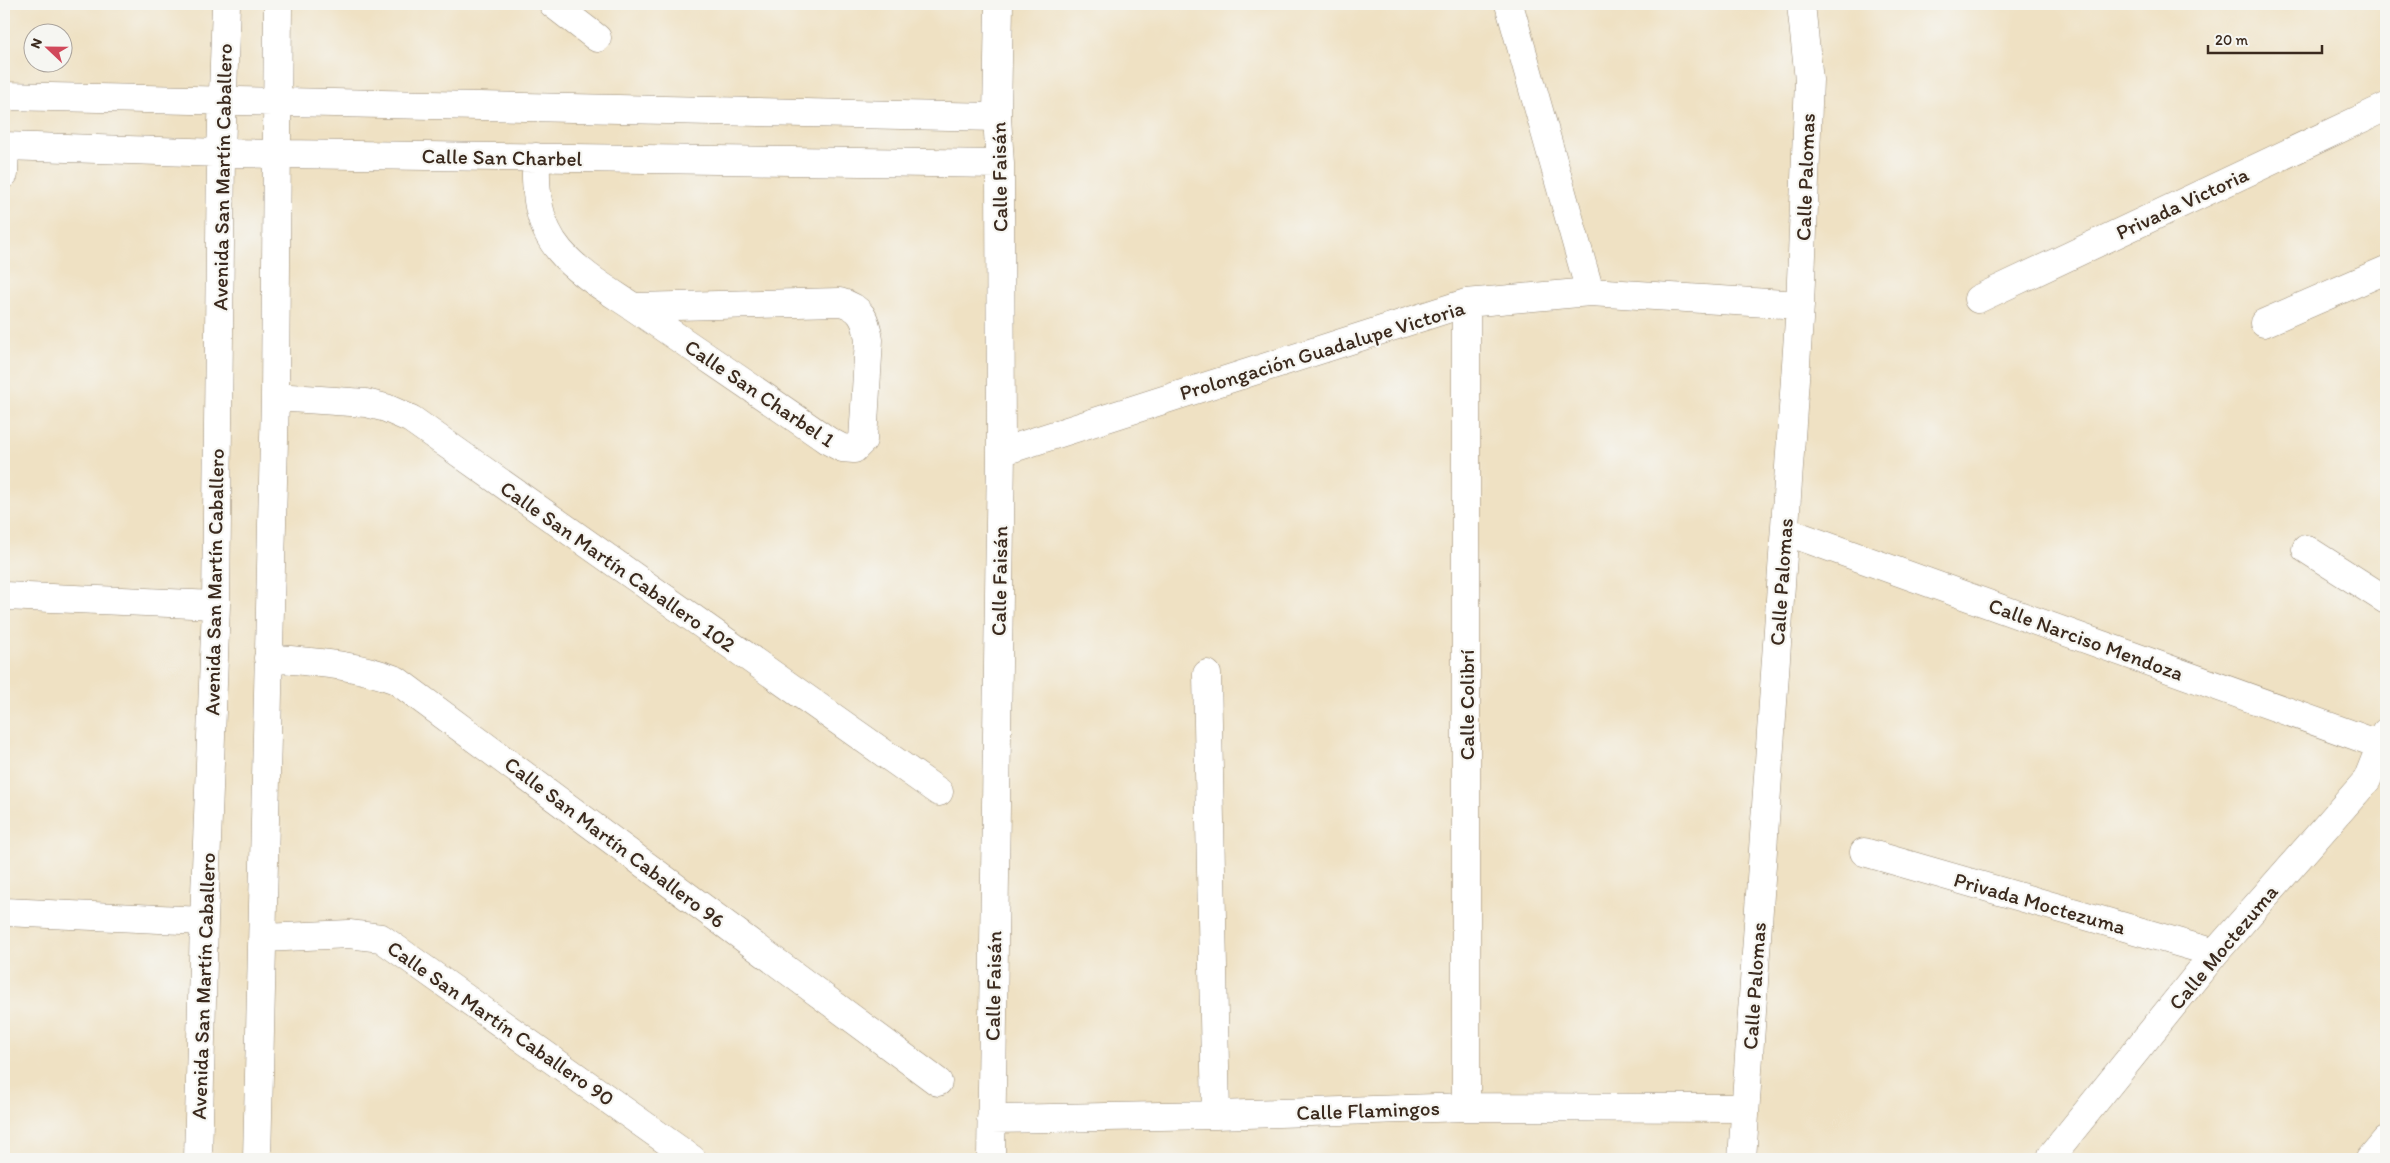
<svg xmlns="http://www.w3.org/2000/svg" width="2390" height="1163" font-family="Itim,sans-serif">
  <style>
    .lines { fill: none; stroke-linecap: round; stroke-linejoin: round }
    .minor-casing { stroke: #958670; stroke-width: 29 }
    .minor { stroke: #fff; stroke-width: 28 }
    .labels { text-anchor: middle; dominant-baseline: central; stroke-width: 4.5; stroke-linejoin: round; paint-order: stroke }
    .street-label { font-size: 21px; fill: #3b2a1e; stroke: #f6f6f2 }
  </style>
  <rect width="100%" height="100%" fill="#f6f6f2"/>
  <filter id="ink" filterUnits="userSpaceOnUse"><feTurbulence type="fractalNoise" baseFrequency=".02" numOctaves="2"/><feDisplacementMap in="SourceGraphic" scale="10" xChannelSelector="R" yChannelSelector="G"/><feConvolveMatrix kernelMatrix="1 2 1 2 8 2 1 2 1" color-interpolation-filters="sRGB"/></filter>
  <filter id="wash" filterUnits="userSpaceOnUse"><feTurbulence type="fractalNoise" baseFrequency=".0096" numOctaves="4" result="noise"/><feDisplacementMap in="SourceGraphic" scale="20" xChannelSelector="R" yChannelSelector="G"/><feGaussianBlur stdDeviation="1.12" result="paint"/><feColorMatrix in="noise" values="0 0 0 0 0 0 0 0 0 0 0 0 0 0 0 0 0 1.4 0 .05"/><feComposite in="paint" operator="in"/></filter>
  <g filter="url(#wash)">
    <rect width="100%" height="100%" fill="#efe1c3"/>
  </g>
  <g filter="url(#ink)">
    <g class="lines">
      <defs>
        <path id="minor" d="M553 4 597 38
          M1509 4 1590 292
          M4 96 997 117
          M4 146 221 153 1000 164
          M536 157C535 191 537 224 560 251 582 277 617 295 645 315 706 357 767 398 827 440L842 448 854 449 863 440 869 340C866 319 861 307 840 302L635 307
          M4 174 5 146
          M1978 299 2386 107
          M1466 303V1107
          M2264 323 2386 270
          M275 397 366 403 386 408 411 419 939 792
          M1001 452 1466 303 1590 292 1800 305
          M1785 531 2381 745 2386 749
          M2306 549 2386 600
          M4 596 216 605
          M268 658C312 662 355 664 396 680L938 1082
          M1207 674 1216 1115
          M1864 852 2215 953
          M4 912 204 921
          M264 938 349 934 381 938 692 1159
          M991 1119 1216 1115 1466 1107 1745 1108
          M198 1159 204 921 216 605 221 153 226 4
          M257 1159 275 397 278 4
          M991 1159 1001 452 1000 164 997 117 999 4
          M1742 1159 1800 305 1809 80 1801 4
          M2051 1159 2052 1155 2215 953 2367 780 2386 732
          M2370 1159 2386 1140"/>
      </defs>
      <!-- minor casing -->
      <use href="#minor" class="minor-casing"/>
      <!-- minor -->
      <use href="#minor" class="minor"/>
    </g>
  </g>
  <g class="labels">
    <!-- street labels -->
    <g class="street-label">
      <text transform="translate(502 157) rotate(1)">Calle San Charbel</text>
      <text transform="translate(222 177) rotate(-89)">Avenida San Martín Caballero</text>
      <text transform="translate(999 177) rotate(-91)">Calle Faisán</text>
      <text transform="translate(1805 177) rotate(-88)">Calle Palomas</text>
      <text transform="translate(2182 203) rotate(-25)">Privada Victoria</text>
      <text transform="translate(1322 350) rotate(-17)">Prolongación Guadalupe Victoria</text>
      <text transform="translate(760 393) rotate(34)">Calle San Charbel 1</text>
      <text transform="translate(618 566) rotate(35)">Calle San Martín Caballero 102</text>
      <text transform="translate(999 581) rotate(-89)">Calle Faisán</text>
      <text transform="translate(214 582) rotate(-89)">Avenida San Martín Caballero</text>
      <text transform="translate(1781 582) rotate(-86)">Calle Palomas</text>
      <text transform="translate(2086 639) rotate(20)">Calle Narciso Mendoza</text>
      <text transform="translate(1466 705) rotate(-90)">Calle Colibrí</text>
      <text transform="translate(615 842) rotate(37)">Calle San Martín Caballero 96</text>
      <text transform="translate(2040 903) rotate(16)">Privada Moctezuma</text>
      <text transform="translate(2223 947) rotate(-50)">Calle Moctezuma</text>
      <text transform="translate(203 986) rotate(-88)">Avenida San Martín Caballero</text>
      <text transform="translate(993 986) rotate(-89)">Calle Faisán</text>
      <text transform="translate(1754 986) rotate(-86)">Calle Palomas</text>
      <text transform="translate(501 1023) rotate(35)">Calle San Martín Caballero 90</text>
      <text transform="translate(1368 1110) rotate(-2)">Calle Flamingos</text>
    </g>
  </g>
  <!-- margin -->
  <rect width="2390" height="1163" fill="none" stroke="#f6f6f2" stroke-width="20"/>
  <!-- north arrow -->
  <g transform="translate(48 48) rotate(292)"><circle r="24" fill="#f6f6f2" stroke="#aba49d"/>
  <path d="M0-4L9 19L0 12L-9 19Z" fill="#d1495b"/>
  <text y="-8" font-size="14" font-weight="bold" text-anchor="middle" fill="#3b2a1e">N</text>
  </g>
  <!-- scale -->
  <path d="M2208 45v8h114v-8" fill="none" stroke="#3b2a1e" stroke-width="2.5"/>
  <text x="2215" y="45" font-size="15" fill="#3b2a1e" stroke="#f6f6f2" stroke-width="4" paint-order="stroke">20 m</text>
</svg>
